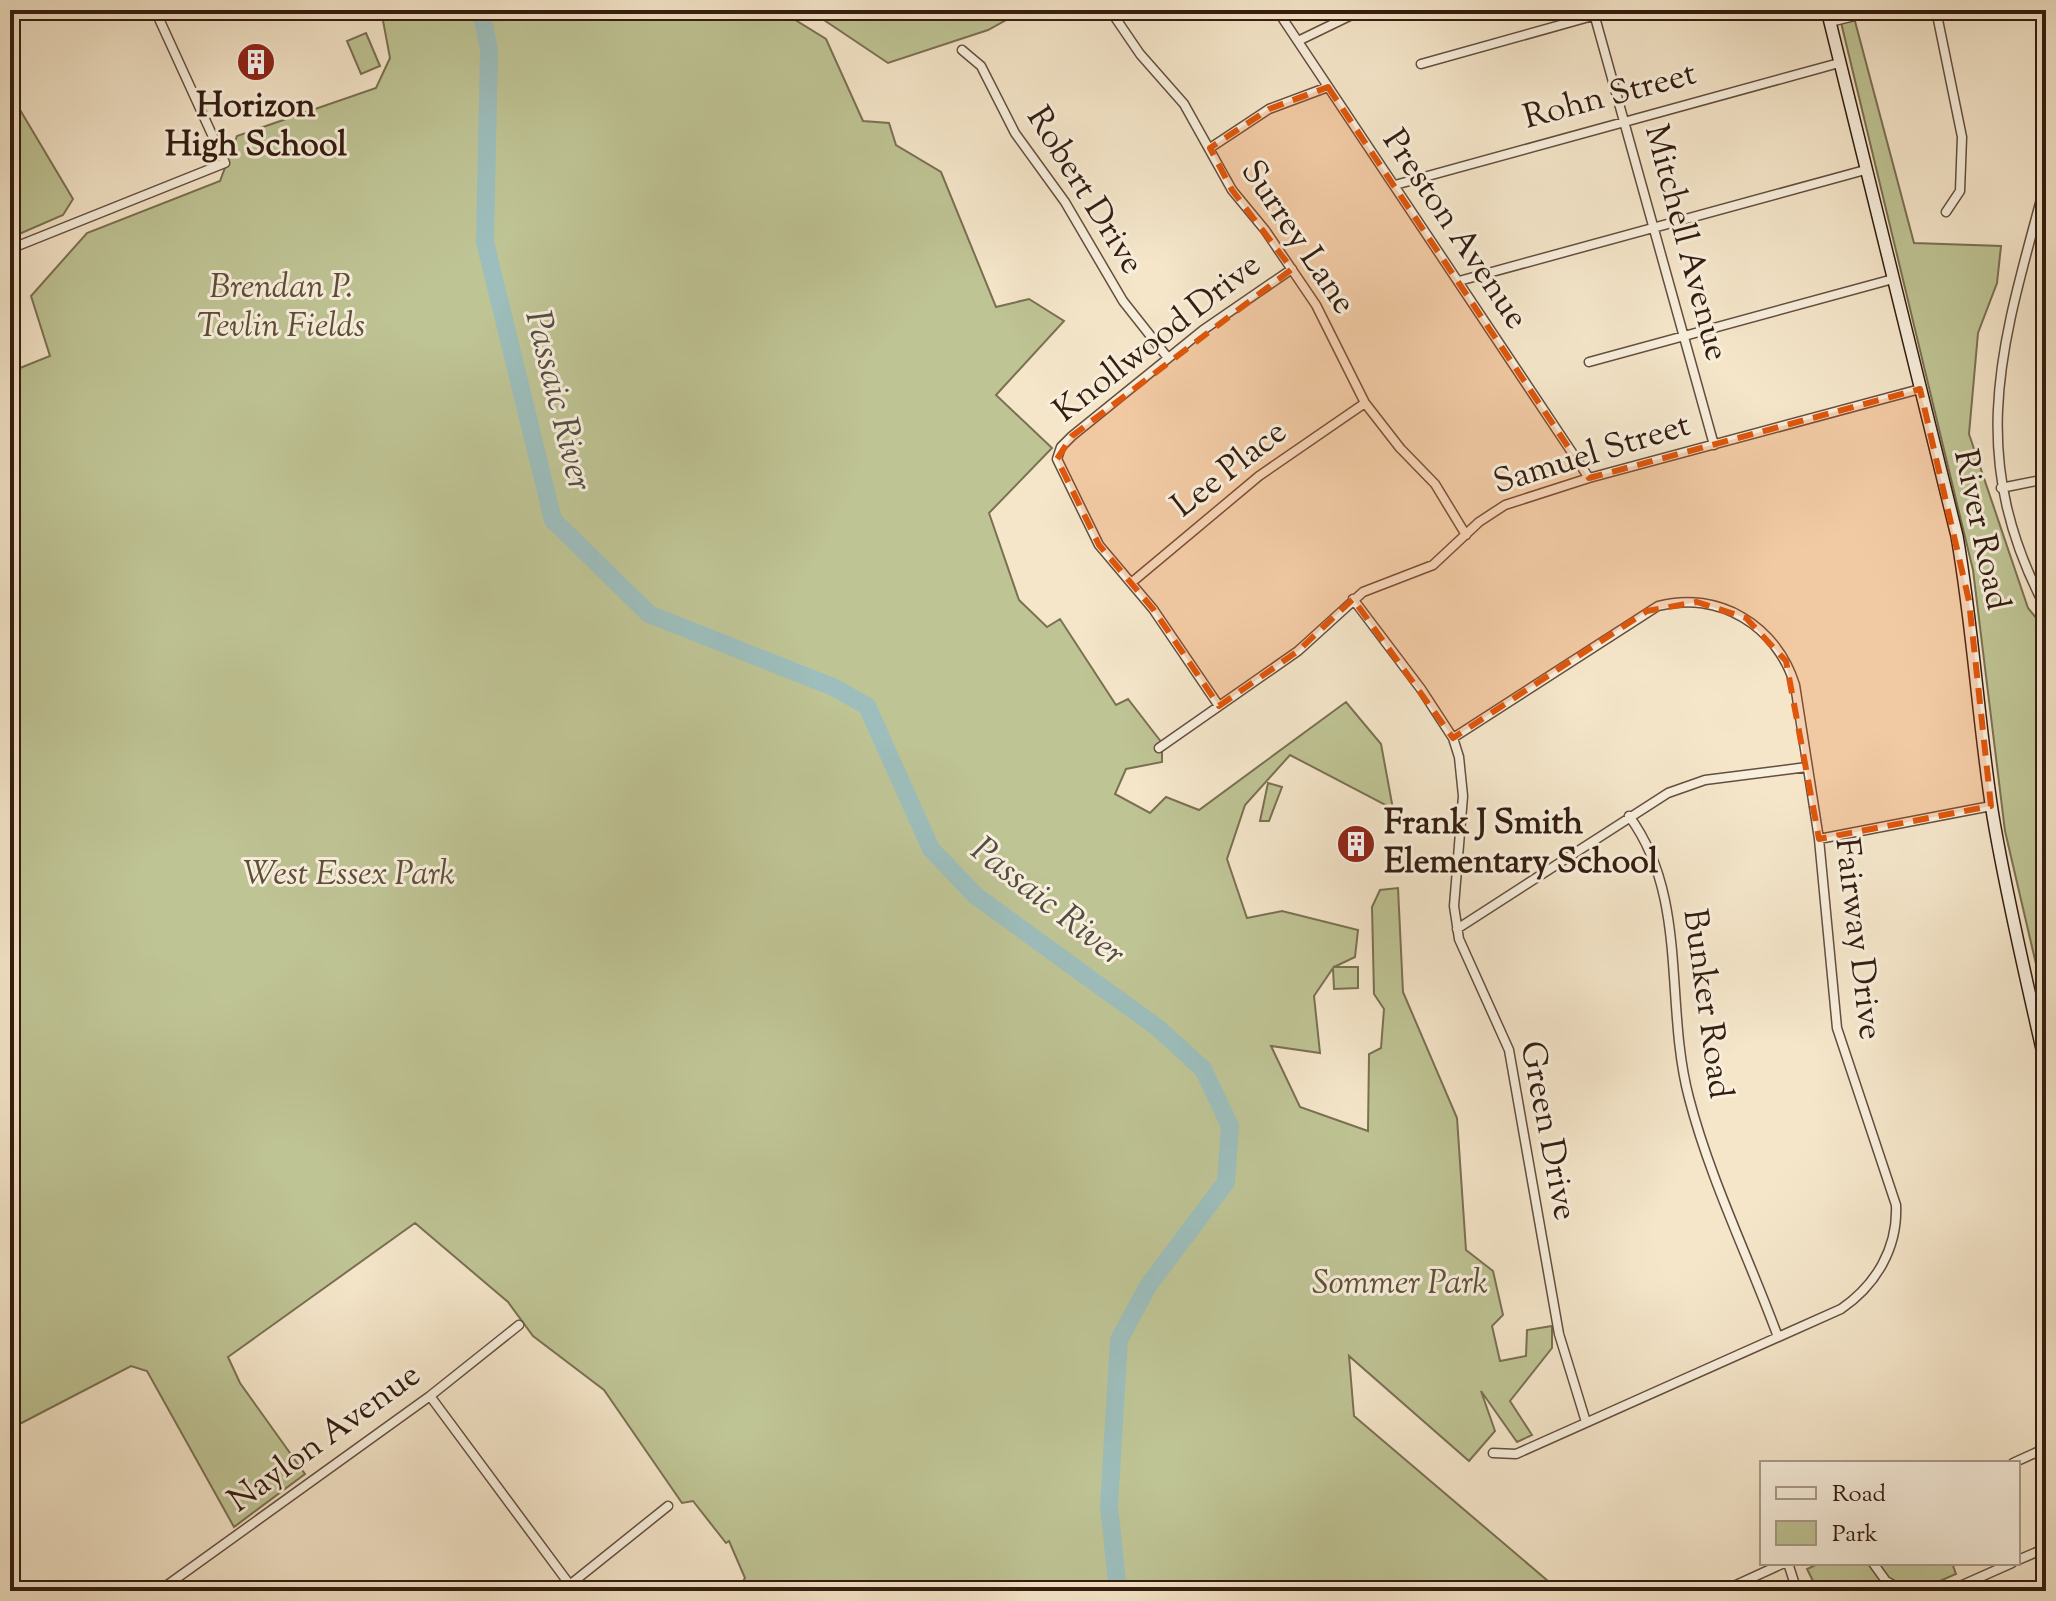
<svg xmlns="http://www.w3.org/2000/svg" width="2056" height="1601" font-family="'Sorts Mill Goudy',serif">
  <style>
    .green { fill: #bfc495; stroke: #7a7052; stroke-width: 2 }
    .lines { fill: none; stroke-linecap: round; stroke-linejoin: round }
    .river { stroke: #9dbebc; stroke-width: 18 }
    .street-casing { stroke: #644e3e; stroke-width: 11 }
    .secondary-casing { stroke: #341c10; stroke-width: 14 }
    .street { stroke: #f8efdd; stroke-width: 8 }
    .secondary { stroke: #f8efdd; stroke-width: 11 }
    .marked { fill: #df560c; fill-opacity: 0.2; stroke: #df560c; stroke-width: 6; stroke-dasharray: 16 10; stroke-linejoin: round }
    .labels { text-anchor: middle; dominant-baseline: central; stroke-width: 6; stroke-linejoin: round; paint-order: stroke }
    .street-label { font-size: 34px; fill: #341c10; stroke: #f8efdd }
    .poi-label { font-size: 34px; font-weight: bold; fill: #341c10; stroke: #f8efdd }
    .park-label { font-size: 34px; font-style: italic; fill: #5e4e38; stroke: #f8efdd }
    .water-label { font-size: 36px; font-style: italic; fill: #544d44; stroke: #f8efdd }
  </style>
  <rect width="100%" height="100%" fill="#f5e6ca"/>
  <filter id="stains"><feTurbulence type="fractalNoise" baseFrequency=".0025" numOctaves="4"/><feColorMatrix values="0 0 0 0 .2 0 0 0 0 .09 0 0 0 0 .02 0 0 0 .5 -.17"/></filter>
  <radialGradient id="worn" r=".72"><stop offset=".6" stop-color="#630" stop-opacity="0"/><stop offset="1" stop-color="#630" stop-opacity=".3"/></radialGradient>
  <!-- green -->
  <path class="green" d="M381 10H779L826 39 863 121 889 123 896 145 941 172 996 307 1029 299 1064 321 996 395 1052 448 989 513 1019 600 1047 627 1060 619 1116 705 1128 699 1162 743V762L1126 769 1115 794 1150 813 1166 797 1199 810 1346 702 1381 744 1393 809 1290 755 1245 805 1227 859 1247 918 1282 911 1358 930 1355 957 1334 967H1358V988L1334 989 1333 968 1314 996 1320 1053 1271 1046 1300 1107 1368 1131 1369 1054 1381 1048 1384 1009 1374 994 1372 907 1380 890 1398 888 1403 992 1457 1118 1466 1250 1493 1271 1503 1315 1492 1326 1500 1361 1526 1356 1527 1330 1552 1326V1348L1510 1401 1532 1435 1517 1442 1481 1391 1495 1431 1469 1461 1349 1356 1354 1416 1548 1581 1511 1591H737L745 1578 729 1541 726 1543 693 1501 682 1503 604 1390 533 1336 508 1302 415 1223 228 1357 240 1383 305 1474 234 1527 147 1371 131 1366 10 1429V372L50 356 31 296 87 233 220 181 237 136 376 88 390 58Z
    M809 10H1024L988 30 888 63Z
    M1838 10H1852L1914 243 2001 246 1997 283 1978 333 1969 434 2028 608 2046 630V1007L2005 831 1973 570Z
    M366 33 380 66 361 74 347 41Z
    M10 93 73 199 63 215 10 238Z
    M1268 783 1282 787 1269 821H1260Z
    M1820 1563H1952L1956 1574 1917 1591H1818L1807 1569Z"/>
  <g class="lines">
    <!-- river -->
    <path class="river" d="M481 10 489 50 485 242 553 520 649 614 833 687 867 706 931 849 976 896 1158 1028 1203 1069 1230 1126 1226 1182 1148 1286 1119 1340 1109 1506 1118 1591"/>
    <defs>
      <path id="street" d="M1110 10 1140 54 1184 104 1232 190 1265 230 1316 305 1365 403 1400 448 1435 484 1466 535
        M1277 10 1589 478
        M1593 10 1714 445
        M1936 10 1962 137 1960 191 1946 212
        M1830 22 1879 10
        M1298 41 1362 10
        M962 50 981 66 1015 133 1065 202 1123 301 1168 358
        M1421 64 1614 10
        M1210 148 1269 109 1328 87
        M2046 181C2003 342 1963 451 2046 609
        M1395 185 1839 63
        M10 249 225 163 155 10
        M1459 281 1865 170
        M1589 362 1893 279
        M2001 488 2046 479
        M1131 583 1259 476 1365 403
        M1353 599 1421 689 1453 738 1459 757 1463 796 1454 906 1459 939 1509 1050 1559 1334 1586 1422
        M1219 706 1153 609 1099 545 1057 459 1061 447 1072 436 1203 330 1292 269
        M1453 738 1658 606C1719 590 1777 626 1795 685L1819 839 1837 1028 1896 1205C1898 1248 1876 1285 1841 1309L1516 1454 1493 1453
        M1159 748 1298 651 1363 592 1433 565 1479 522 1505 505 1589 478 1920 389
        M1629 816C1689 897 1664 1004 1689 1098 1710 1179 1749 1258 1778 1337
        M1819 839 1991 806
        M1457 929 1668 793 1705 780 1807 767
        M430 1396 570 1585
        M2013 1463 2046 1448
        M2018 1560 2046 1548
        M1788 1563 1797 1591
        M1873 1563 1886 1581 1904 1591
        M159 1591 430 1396 519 1325
        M562 1591 668 1506
        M1723 1591 1784 1563
        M1949 1591 2012 1563"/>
      <path id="secondary" d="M1827 10 1957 536C1973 627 1978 719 1992 810 2006 896 2027 981 2046 1067"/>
    </defs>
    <!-- street casing -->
    <use href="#street" class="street-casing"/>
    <!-- secondary casing -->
    <use href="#secondary" class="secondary-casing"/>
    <!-- street -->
    <use href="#street" class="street"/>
    <!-- secondary -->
    <use href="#secondary" class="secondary"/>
  </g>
  <!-- marked area -->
  <path class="marked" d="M1328 87 1589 478 1920 389 1969 601 1991 806 1819 839 1786 661 1746 618 1697 602 1647 611 1453 738 1353 599 1298 651 1219 706 1153 609 1099 545 1057 459 1072 436 1292 269 1232 190 1210 148 1269 109Z"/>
  <!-- icons -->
  <defs>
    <symbol id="building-disc" viewBox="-11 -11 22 22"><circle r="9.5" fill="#8f2418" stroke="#f8efdd"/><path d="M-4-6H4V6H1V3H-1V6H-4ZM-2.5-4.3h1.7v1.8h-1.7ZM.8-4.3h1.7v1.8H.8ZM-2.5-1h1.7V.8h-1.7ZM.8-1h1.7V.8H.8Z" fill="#fff"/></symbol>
  </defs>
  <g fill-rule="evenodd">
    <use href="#building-disc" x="234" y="40" width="44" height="44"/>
    <use href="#building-disc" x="1334" y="822" width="44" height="44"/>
  </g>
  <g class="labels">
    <!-- street labels -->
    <g class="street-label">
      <text transform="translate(1610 97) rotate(-15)">Rohn Street</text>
      <text transform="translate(1084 191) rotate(58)">Robert Drive</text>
      <text transform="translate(1454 230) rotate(56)">Preston Avenue</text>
      <text transform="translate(1297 238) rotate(56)">Surrey Lane</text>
      <text transform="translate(1685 243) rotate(75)">Mitchell Avenue</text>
      <text transform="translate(1158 339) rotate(-38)">Knollwood Drive</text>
      <text transform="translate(1592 455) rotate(-17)">Samuel Street</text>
      <text transform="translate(1230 470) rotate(-38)">Lee Place</text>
      <text transform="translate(1980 530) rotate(78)">River Road</text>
      <text transform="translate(1857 939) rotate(83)">Fairway Drive</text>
      <text transform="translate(1706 1004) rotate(82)">Bunker Road</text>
      <text transform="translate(1547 1131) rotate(79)">Green Drive</text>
      <text transform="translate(325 1439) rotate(-36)">Naylon Avenue</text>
    </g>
    <!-- poi labels -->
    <g class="poi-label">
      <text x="256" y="107">Horizon<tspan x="256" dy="39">High School</tspan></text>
      <text x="1384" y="824" text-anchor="start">Frank J Smith<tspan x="1384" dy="39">Elementary School</tspan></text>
    </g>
    <!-- park labels -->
    <g class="park-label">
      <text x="281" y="288">Brendan P.<tspan x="281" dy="39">Tevlin Fields</tspan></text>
      <text x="349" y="875">West Essex Park</text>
      <text x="1400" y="1284">Sommer Park</text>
    </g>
    <!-- water labels -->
    <g class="water-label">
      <text transform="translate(557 401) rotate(76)">Passaic River</text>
      <text transform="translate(1047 903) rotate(38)">Passaic River</text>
    </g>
  </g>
  <!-- margin -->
  <rect width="2056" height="1601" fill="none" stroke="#f5e6ca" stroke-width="40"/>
  <rect x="12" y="12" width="2032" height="1577" fill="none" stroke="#341c10" stroke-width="4"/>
  <rect x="20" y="20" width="2016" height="1561" fill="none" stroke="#341c10" stroke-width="2"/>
  <!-- legend -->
  <rect x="1760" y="1461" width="260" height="104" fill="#f8efdd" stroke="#aa9b8b" stroke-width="2"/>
  <rect x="1776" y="1487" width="40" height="12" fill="#f8efdd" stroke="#aa9b8b" stroke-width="2"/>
  <text x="1832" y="1501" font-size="24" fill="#341c10">Road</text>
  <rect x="1776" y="1521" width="40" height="24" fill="#bfc495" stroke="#aa9b8b" stroke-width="2"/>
  <text x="1832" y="1541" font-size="24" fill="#341c10">Park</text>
  <rect width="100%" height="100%" filter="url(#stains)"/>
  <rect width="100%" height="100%" fill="url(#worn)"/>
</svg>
